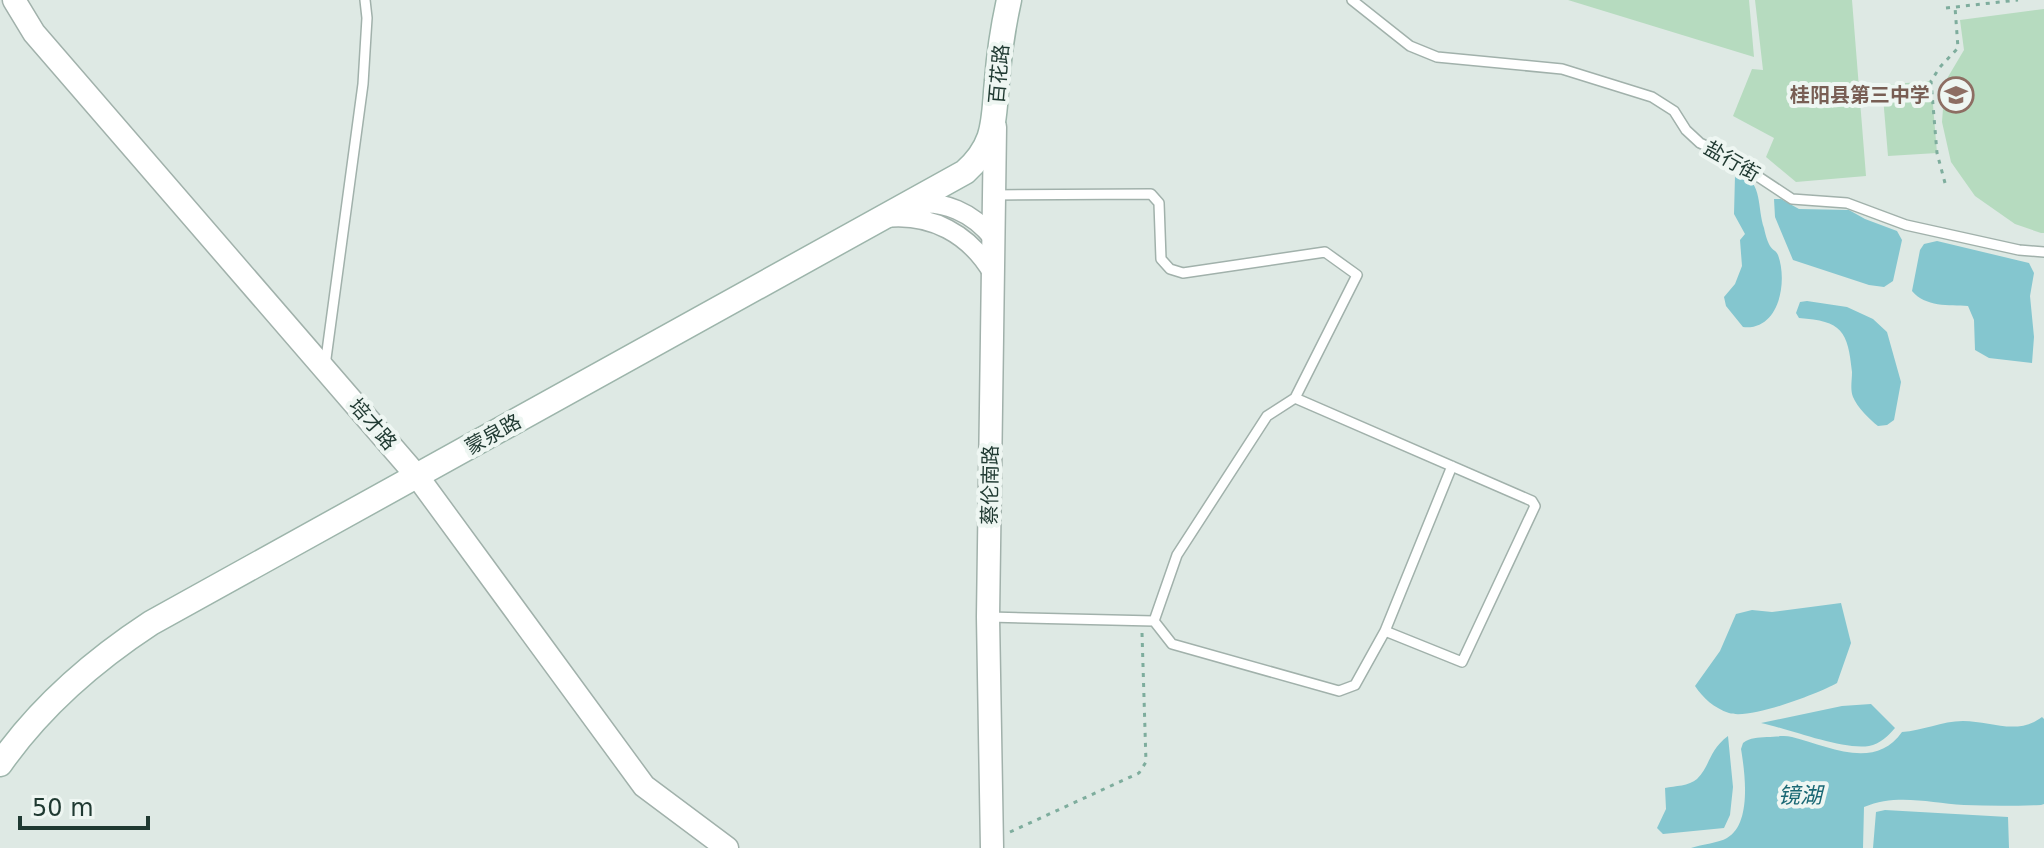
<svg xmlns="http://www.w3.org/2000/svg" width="2044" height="848" font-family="'DejaVu Sans','Noto Sans SC',sans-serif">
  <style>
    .green { fill: #b6dbbf }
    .water { fill: #84c6cf }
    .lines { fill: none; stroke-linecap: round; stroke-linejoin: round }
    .service-casing { stroke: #a1b1ab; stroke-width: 12 }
    .minor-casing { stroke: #a1b1ab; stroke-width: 21 }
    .tertiary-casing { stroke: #a1b1ab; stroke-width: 25 }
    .secondary-casing { stroke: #9db5ab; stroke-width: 27 }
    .path { stroke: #7ead9d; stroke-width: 3; stroke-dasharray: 4 6; stroke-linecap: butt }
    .service { stroke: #fff; stroke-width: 9 }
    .minor { stroke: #fff; stroke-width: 18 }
    .tertiary { stroke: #fff; stroke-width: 22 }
    .secondary { stroke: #fff; stroke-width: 24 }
    .labels { text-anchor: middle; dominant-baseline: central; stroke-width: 8; stroke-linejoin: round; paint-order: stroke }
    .street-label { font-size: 20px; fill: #1f3931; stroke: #eef6f2 }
    .education-label { font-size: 20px; font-weight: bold; fill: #785e54; stroke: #eef6f2; text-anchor: end }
    .water-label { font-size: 22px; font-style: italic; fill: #1a6874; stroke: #eef6f2 }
  </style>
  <rect width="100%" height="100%" fill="#dee9e4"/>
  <!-- green -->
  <path class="green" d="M1568 0H1749L1754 57Z
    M1755 0H1852L1866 176 1796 182 1766 157 1774 138 1733 116 1752 69 1763 70Z
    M2044 9V233H2041L2015 224 1975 196 1951 162 1942 122 1945 82 1964 50 1960 20Z
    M1931 81 1937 153 1888 156 1882 85Z"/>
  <!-- water -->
  <path class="water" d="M1741 174C1763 183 1757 208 1764 228 1765 233 1767 241 1770 246 1773 251 1776 250 1778 255 1788 282 1779 331 1743 327L1726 306 1724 297 1735 284 1742 266 1740 240 1745 234 1734 214 1735 176Z
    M1774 199H1781L1799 209 1849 210 1865 219 1897 231 1902 240 1893 281 1884 287 1869 285 1793 260 1775 217Z
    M1937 241 2029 263 2034 273 2030 296 2034 337 2032 363 1989 358 1975 350 1974 320 1968 306C1949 305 1925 307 1912 291L1920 250 1924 244Z
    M1807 301 1847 307 1873 319 1887 332 1901 382 1894 420 1887 425 1878 426C1870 420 1857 407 1853 397 1850 389 1852 381 1852 372 1848 331 1842 321 1799 318L1796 313 1800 302Z
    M1841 603 1851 643 1837 683C1817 694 1750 720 1729 713 1714 708 1703 698 1695 686L1720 651 1736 614 1752 610 1772 612Z
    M1871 704 1895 728C1888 736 1880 744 1869 746 1841 750 1790 729 1761 723L1842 706Z
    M2042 717 2044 719V804L2041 805C2015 806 1989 806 1964 805 1930 803 1897 793 1864 807L1863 848H1691C1702 844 1719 843 1727 838 1752 824 1745 773 1741 749L1743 743C1751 737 1757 738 1767 737 1775 737 1784 735 1792 737 1828 746 1875 771 1902 732 1922 731 1942 721 1963 721 1991 721 2017 736 2042 717Z
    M1728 736 1733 787 1730 815 1724 828 1663 834 1657 828 1666 809 1665 788C1675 786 1689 786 1697 779 1711 765 1708 751 1728 736Z
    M1885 810 2008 817 2009 848H1873L1876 812Z"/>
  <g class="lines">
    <defs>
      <path id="service" d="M1352 0 1410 46 1437 57 1562 69 1652 97 1674 111 1686 130 1700 143 1724 154 1792 199 1847 203 1906 225 2019 250 2044 252
        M994 195 1151 194 1159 203 1161 259 1170 269 1183 273 1325 252 1357 275 1295 398 1532 501 1535 506 1462 662 1385 631
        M325 366 363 84 367 18 365 0
        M1295 398 1267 416 1177 555 1154 621 1172 644 1339 691 1355 685 1385 631 1452 466
        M989 617 1154 621"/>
      <path id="minor" d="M911 205C944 199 973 213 993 238
        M885 218C931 213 970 234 993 274"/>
      <path id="tertiary" d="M14 0 34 33 417 476 644 786 727 848
        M992 848 988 617 995 127"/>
      <path id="secondary" d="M0 764C40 707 93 661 151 623L965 172C997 143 993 120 997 81 999 54 1003 27 1009 0"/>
    </defs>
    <!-- service casing -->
    <use href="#service" class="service-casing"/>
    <!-- minor casing -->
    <use href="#minor" class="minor-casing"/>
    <!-- tertiary casing -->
    <use href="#tertiary" class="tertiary-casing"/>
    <!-- secondary casing -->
    <use href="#secondary" class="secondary-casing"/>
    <!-- path -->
    <path class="path" d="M1946 8 2018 0
      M1945 183 1937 153 1931 81 1940 67 1958 48 1955 7
      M1010 832 1139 773 1146 762 1142 633"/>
    <!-- service -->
    <use href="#service" class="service"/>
    <!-- minor -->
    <use href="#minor" class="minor"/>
    <!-- tertiary -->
    <use href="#tertiary" class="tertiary"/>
    <!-- secondary -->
    <use href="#secondary" class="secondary"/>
  </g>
  <!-- icons -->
  <defs>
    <symbol id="school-ring" viewBox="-11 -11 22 22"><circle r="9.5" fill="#eef6f2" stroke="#8d6e63" stroke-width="1.5"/><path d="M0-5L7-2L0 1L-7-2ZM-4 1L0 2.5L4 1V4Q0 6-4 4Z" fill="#8d6e63"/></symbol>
  </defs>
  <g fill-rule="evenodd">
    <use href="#school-ring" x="1936" y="75" width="40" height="40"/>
  </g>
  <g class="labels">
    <!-- street labels -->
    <g class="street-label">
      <text transform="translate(999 74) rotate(-85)">百花路</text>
      <text transform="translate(1732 161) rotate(30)">盐行街</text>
      <text transform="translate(373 424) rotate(49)">培才路</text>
      <text transform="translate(493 434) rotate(-29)">蒙泉路</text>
      <text transform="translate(990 485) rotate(-89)">蔡伦南路</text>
    </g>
    <!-- education labels -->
    <g class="education-label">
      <text x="1930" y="95">桂阳县第三中学</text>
    </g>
    <!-- water labels -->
    <g class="water-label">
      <text x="1800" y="795">镜湖</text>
    </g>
  </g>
  <!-- scale -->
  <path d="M20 816v12h128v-12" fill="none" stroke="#1f3931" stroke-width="4"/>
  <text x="32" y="816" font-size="24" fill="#1f3931" stroke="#eef6f2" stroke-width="6" paint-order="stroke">50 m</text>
</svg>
